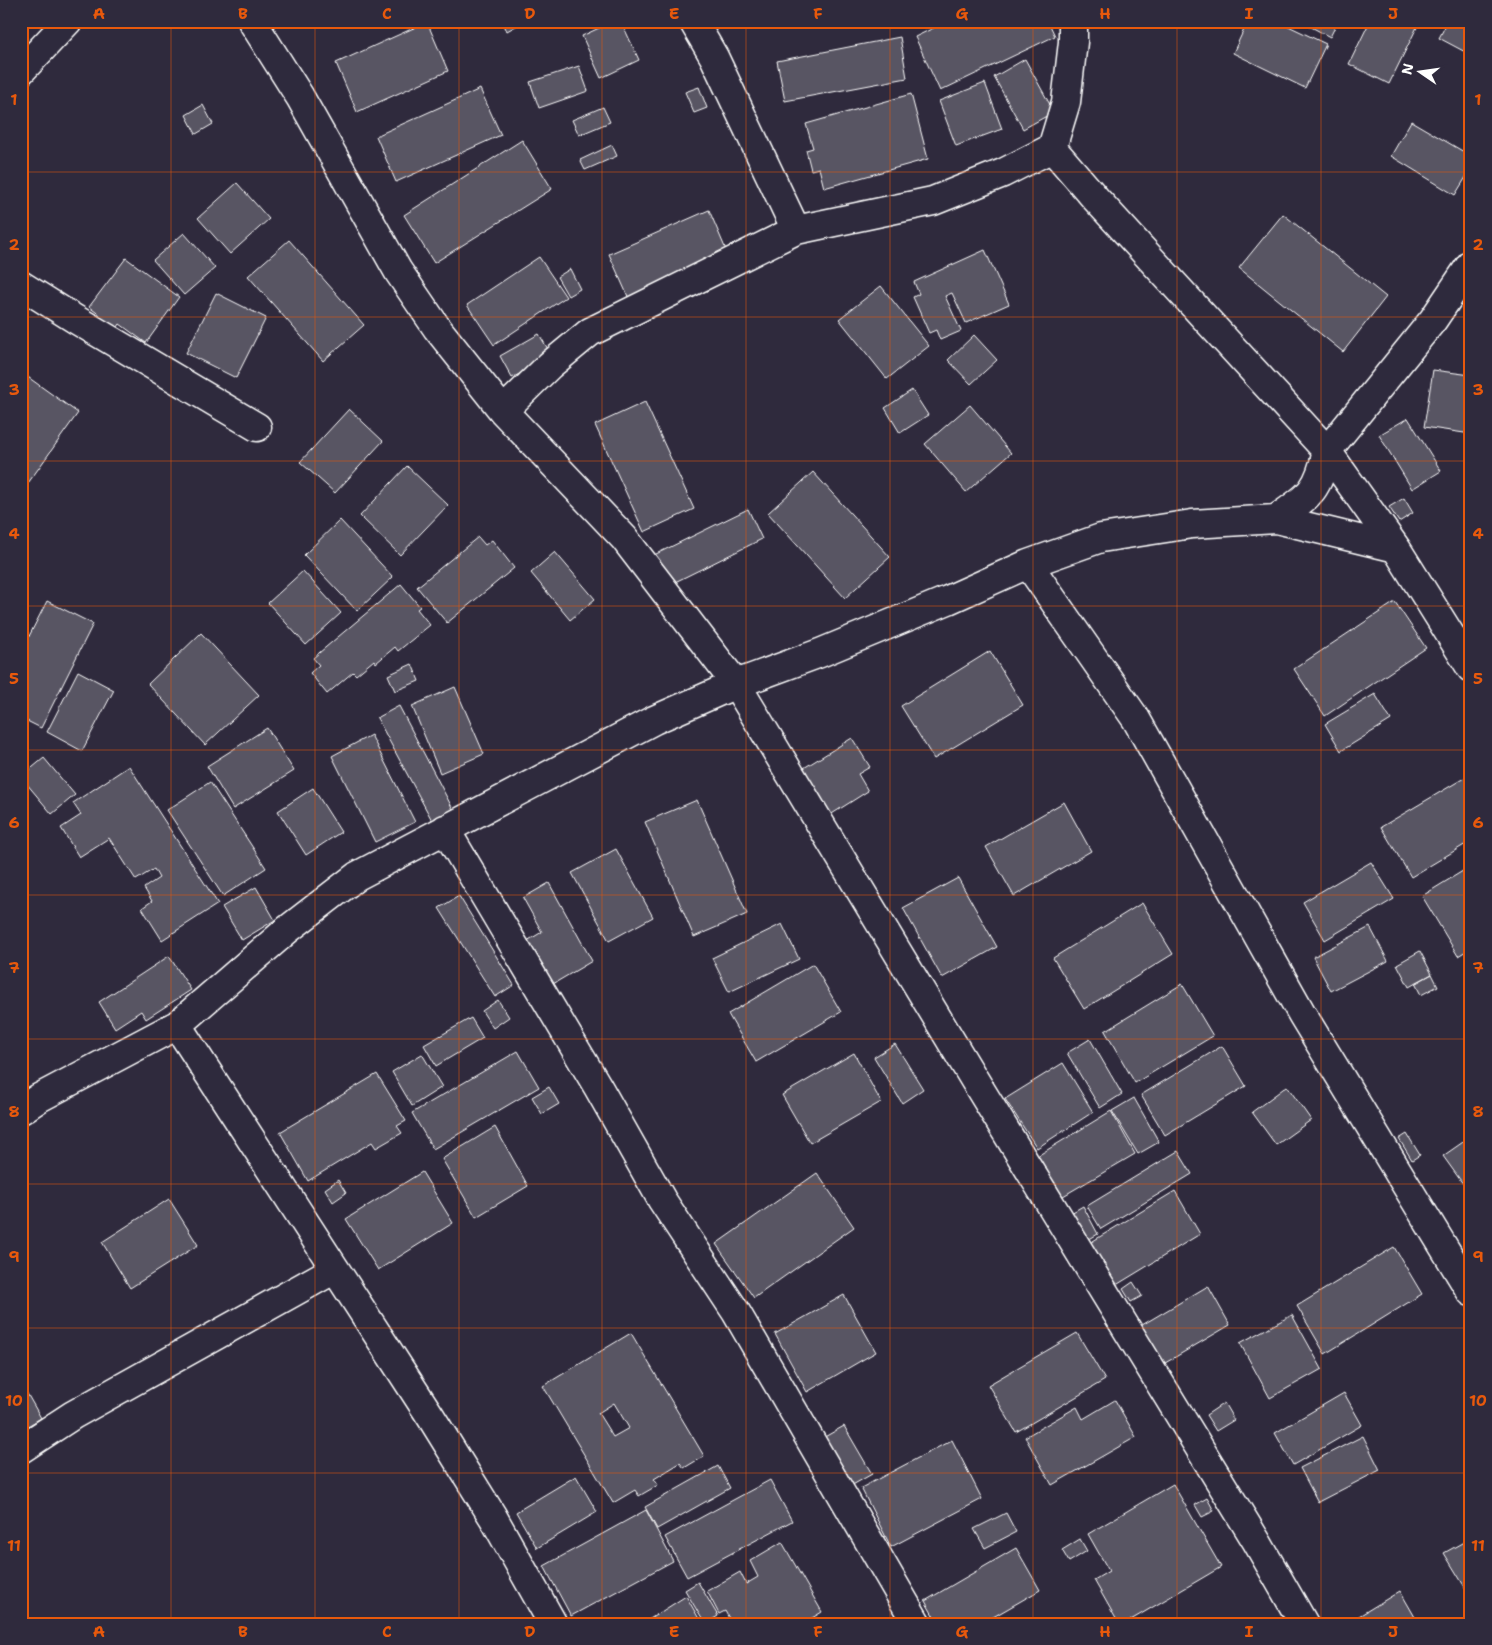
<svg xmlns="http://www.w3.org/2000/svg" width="1492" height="1645" font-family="'Shantell Sans',sans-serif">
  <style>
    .building { fill: #595564; stroke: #fff; fill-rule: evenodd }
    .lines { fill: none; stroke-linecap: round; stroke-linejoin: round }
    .minor-casing { stroke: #fff; stroke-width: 31 }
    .minor { stroke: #2f2a3d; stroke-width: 28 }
    .grid { fill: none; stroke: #e8590c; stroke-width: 1; stroke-opacity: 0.55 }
    .neatline { fill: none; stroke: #e8590c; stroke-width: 2 }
    .grid-label { font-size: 16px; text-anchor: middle; font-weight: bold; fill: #e8590c }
  </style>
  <rect width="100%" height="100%" fill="#2f2a3d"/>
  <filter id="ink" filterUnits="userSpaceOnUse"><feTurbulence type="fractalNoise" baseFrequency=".02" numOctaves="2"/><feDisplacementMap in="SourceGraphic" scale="10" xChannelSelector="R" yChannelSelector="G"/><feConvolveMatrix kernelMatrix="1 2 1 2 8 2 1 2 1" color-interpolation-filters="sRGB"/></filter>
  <g filter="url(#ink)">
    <!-- building -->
    <path class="building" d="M502 21H525L507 31Z
      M614 21H621L639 60 601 78 582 36Z
      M948 21H1048L1055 36 940 91 915 37Z
      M1248 21H1278L1326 44 1305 88 1233 53Z
      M1300 21H1338L1330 37Z
      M1370 21H1420L1389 84 1349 64Z
      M1448 21H1471V55L1439 38Z
      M427 22 448 71 357 112 336 63Z
      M900 37 907 78 785 101 777 61Z
      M1025 59 1054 112 1023 129 994 77Z
      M579 66 588 91 539 108 530 82Z
      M985 83 1002 129 956 146 939 101Z
      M699 87 707 108 694 113 685 92Z
      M480 89 501 135 396 182 376 136Z
      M911 94 928 159 824 188 819 168 811 170 806 150 813 148 806 124Z
      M203 105 213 124 196 134 186 115Z
      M603 107 610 122 579 135 572 120Z
      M1411 121 1471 156V169L1455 195 1391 156Z
      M522 140 552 189 434 263 404 215Z
      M612 145 617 156 585 170 580 160Z
      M237 183 269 219 230 254 198 218Z
      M709 210 729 257 630 301 609 254Z
      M1283 214 1386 297 1343 352 1239 268Z
      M184 233 215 268 184 295 153 260Z
      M289 240 364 325 323 361 248 276Z
      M985 250 1009 304 966 323 952 293 945 296 961 331 940 340 936 330 929 333 913 297 919 294 914 282Z
      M539 257 566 297 494 345 467 305Z
      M126 258 179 297 146 343 120 324 113 334 95 321 100 315 89 307Z
      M570 269 580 289 568 296 557 277Z
      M881 286 929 346 887 379 839 319Z
      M216 293 266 318 236 378 186 353Z
      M539 334 552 356 512 378 500 356Z
      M974 335 997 360 971 384 948 360Z
      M1433 370 1471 375V434L1424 427Z
      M25 375 78 413 21 493V380Z
      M912 390 928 415 900 433 885 408Z
      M645 402 694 509 644 532 595 425Z
      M970 405 1011 453 966 492 925 444Z
      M349 409 383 441 335 493 300 462Z
      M1408 418 1441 471 1412 489 1379 435Z
      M407 466 448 505 400 555 360 516Z
      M813 472 890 557 845 598 768 513Z
      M1404 498 1413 513 1399 522 1389 507Z
      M748 509 762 539 669 585 654 555Z
      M340 520 393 577 357 611 304 555Z
      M478 537 485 545 492 540 514 568 447 623 417 587Z
      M555 552 595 599 570 620 531 573Z
      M303 571 341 613 306 645 268 603Z
      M401 584 420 607 417 609 430 625 398 651 395 647 376 663 374 660 356 675 353 672 327 694 310 673 319 665 313 658Z
      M47 601 93 624 41 728 21 718V652Z
      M1395 602 1426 648 1325 716 1294 669Z
      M201 633 259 695 205 745 148 684Z
      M990 651 1023 705 934 759 901 706Z
      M412 664 419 681 395 691 388 675Z
      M78 671 114 690 82 751 47 732Z
      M455 687 484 754 440 773 412 706Z
      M1375 694 1391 720 1341 751 1325 724Z
      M399 706 455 813 434 824 377 718Z
      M267 728 294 771 233 809 207 766Z
      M371 735 415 822 375 842 332 756Z
      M852 738 870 767 858 774 868 791 827 817 799 771Z
      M44 758 75 795 52 814 21 777Z
      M129 766 218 904 162 940 142 908 152 901 144 888 159 878 154 869 136 880 109 838 79 857 61 828 81 815 73 803Z
      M1471 774V841L1411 877 1381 827Z
      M210 782 266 868 223 896 167 810Z
      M313 788 341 832 306 855 278 811Z
      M697 800 747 914 694 937 645 822Z
      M1064 802 1091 851 1014 896 986 847Z
      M616 849 653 917 609 941 572 873Z
      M1371 862 1394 899 1325 940 1303 902Z
      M1471 866V948L1458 956 1422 896Z
      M958 878 997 947 942 978 903 908Z
      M549 883 592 961 553 984 541 962 535 966 522 944 542 932 523 898Z
      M256 887 275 920 242 940 222 907Z
      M459 896 514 985 495 997 439 908Z
      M1142 903 1173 954 1084 1009 1053 958Z
      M782 924 799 959 729 992 712 958Z
      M1370 927 1388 961 1331 991 1313 957Z
      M1420 951 1432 974 1409 987 1397 964Z
      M169 956 191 990 146 1019 141 1011 115 1028 99 1002Z
      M813 964 841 1012 756 1062 728 1014Z
      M1432 974 1438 986 1421 995 1415 983Z
      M1182 984 1213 1036 1135 1083 1105 1031Z
      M498 1000 509 1017 493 1028 482 1011Z
      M471 1018 483 1038 436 1066 424 1045Z
      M1090 1039 1122 1094 1100 1108 1067 1053Z
      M895 1044 923 1089 902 1103 874 1057Z
      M1222 1046 1246 1086 1165 1135 1141 1095Z
      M518 1051 539 1087 433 1149 412 1113Z
      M854 1053 881 1102 810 1143 782 1095Z
      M422 1054 442 1087 412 1106 392 1072Z
      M1063 1063 1093 1112 1037 1148 1005 1099Z
      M377 1074 406 1121 397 1126 402 1133 376 1148 372 1142 308 1181 280 1132Z
      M1287 1086 1311 1120 1276 1145 1252 1112Z
      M549 1087 559 1104 542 1114 532 1097Z
      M1134 1098 1159 1142 1138 1154 1112 1111Z
      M1111 1111 1135 1154 1058 1199 1034 1158Z
      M495 1127 528 1186 476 1217 442 1159Z
      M1407 1134 1420 1155 1412 1160 1399 1139Z
      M1466 1140 1471 1148V1185L1466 1188 1443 1156Z
      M1178 1151 1192 1174 1101 1229 1087 1206Z
      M422 1172 453 1223 378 1270 346 1219Z
      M817 1173 854 1227 754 1298 716 1244Z
      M338 1180 346 1193 333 1202 325 1189Z
      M1175 1191 1200 1234 1113 1287 1088 1244Z
      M169 1199 198 1245 130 1288 102 1242Z
      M1083 1206 1098 1234 1079 1245 1064 1217Z
      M1394 1247 1422 1294 1325 1354 1297 1306Z
      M1133 1282 1142 1296 1131 1302 1123 1289Z
      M1208 1286 1230 1325 1160 1366 1137 1328Z
      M844 1295 876 1352 807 1392 775 1334Z
      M1292 1315 1322 1369 1270 1398 1240 1343Z
      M631 1333 704 1456 684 1468 680 1463 654 1479 658 1485 639 1496 635 1490 613 1503 543 1386ZM614 1403 629 1428 613 1437 598 1413Z
      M1077 1333 1105 1380 1016 1432 988 1385Z
      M21 1383 41 1418 21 1430Z
      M1344 1393 1362 1425 1293 1465 1275 1433Z
      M1115 1400 1136 1437 1052 1485 1025 1437 1077 1407 1083 1419Z
      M1224 1403 1234 1420 1216 1431 1206 1415Z
      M844 1426 872 1474 849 1487 821 1439Z
      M1363 1436 1380 1470 1318 1502 1300 1468Z
      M952 1440 982 1499 891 1547 861 1488Z
      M718 1466 730 1488 657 1529 645 1507Z
      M576 1476 597 1512 537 1548 516 1512Z
      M770 1480 792 1521 687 1577 665 1537Z
      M1173 1484 1221 1567 1124 1624H1119L1094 1580 1109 1571 1088 1534Z
      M1207 1498 1214 1511 1202 1517 1195 1505Z
      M646 1510 673 1561 571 1616 544 1566Z
      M1006 1513 1016 1532 985 1548 974 1529Z
      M1471 1538V1597L1444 1553Z
      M1080 1539 1087 1551 1069 1562 1062 1550Z
      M782 1542 822 1612 802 1624H732L725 1611 719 1614 707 1591 740 1572 746 1584 758 1577 750 1561Z
      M1016 1548 1040 1590 981 1624H938L925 1601Z
      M698 1582 718 1616 705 1624 685 1590Z
      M1400 1591 1419 1624H1350L1349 1622Z
      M686 1596 702 1624H642Z"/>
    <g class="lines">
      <defs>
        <path id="minor" d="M252 21 300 97 398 271 437 328 503 411 624 538 736 684 980 1089 1257 1542 1304 1624
          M693 21 714 57 796 230
          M21 71 68 21
          M1052 148 1096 199 1327 451 1396 548 1471 668
          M21 285 75 319 257 427
          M503 411 550 365 590 332 796 230 933 201 1003 173 1052 148 1066 102 1073 42V21
          M1276 519C1309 496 1318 492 1327 451L1433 320 1471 264
          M1028 564 1136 719 1302 1014 1471 1292
          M445 829 598 1087 662 1200 736 1312 917 1624
          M177 1025 431 1417 493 1517 553 1624
          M21 1110 39 1098 177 1025 287 930 357 876 654 720 736 684 820 653 948 600 1028 564 1101 538 1192 524 1276 519 1396 548
          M21 1449 73 1415 335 1269"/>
      </defs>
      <!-- minor casing -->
      <use href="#minor" class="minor-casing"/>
      <!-- minor -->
      <use href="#minor" class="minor"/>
    </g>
  </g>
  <!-- grid -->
  <path class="grid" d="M171 21V1624M315 21V1624M459 21V1624M602 21V1624M746 21V1624M890 21V1624M1033 21V1624M1177 21V1624M1321 21V1624M21 172H1471M21 317H1471M21 461H1471M21 606H1471M21 750H1471M21 895H1471M21 1039H1471M21 1184H1471M21 1328H1471M21 1473H1471"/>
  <!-- margin -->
  <rect width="1492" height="1645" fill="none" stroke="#2f2a3d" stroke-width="55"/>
  <!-- north arrow -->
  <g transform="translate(1420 72) rotate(283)" stroke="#2f2a3d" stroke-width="4" paint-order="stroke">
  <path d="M0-4L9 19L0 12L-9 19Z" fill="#ffffff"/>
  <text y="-8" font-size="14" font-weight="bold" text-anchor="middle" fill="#ffffff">N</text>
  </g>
  <rect x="28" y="28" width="1436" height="1590" class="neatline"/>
  <g class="grid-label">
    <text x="99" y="19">A</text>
    <text x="243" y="19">B</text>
    <text x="387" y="19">C</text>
    <text x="530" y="19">D</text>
    <text x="674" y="19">E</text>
    <text x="818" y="19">F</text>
    <text x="962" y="19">G</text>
    <text x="1105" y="19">H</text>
    <text x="1249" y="19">I</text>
    <text x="1393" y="19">J</text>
    <text x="14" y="105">1</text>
    <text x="1478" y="105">1</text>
    <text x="14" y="250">2</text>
    <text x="1478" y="250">2</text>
    <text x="14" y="395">3</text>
    <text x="1478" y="395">3</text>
    <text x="14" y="539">4</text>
    <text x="1478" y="539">4</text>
    <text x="14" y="684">5</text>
    <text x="1478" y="684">5</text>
    <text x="14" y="828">6</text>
    <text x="1478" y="828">6</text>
    <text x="14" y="973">7</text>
    <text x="1478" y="973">7</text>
    <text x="14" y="1117">8</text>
    <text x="1478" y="1117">8</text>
    <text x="14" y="1262">9</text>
    <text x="1478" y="1262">9</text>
    <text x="14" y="1406">10</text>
    <text x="1478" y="1406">10</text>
    <text x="14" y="1551">11</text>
    <text x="1478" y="1551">11</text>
    <text x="99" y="1637">A</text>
    <text x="243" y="1637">B</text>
    <text x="387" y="1637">C</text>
    <text x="530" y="1637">D</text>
    <text x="674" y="1637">E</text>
    <text x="818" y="1637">F</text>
    <text x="962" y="1637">G</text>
    <text x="1105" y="1637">H</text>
    <text x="1249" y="1637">I</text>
    <text x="1393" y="1637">J</text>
  </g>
</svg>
